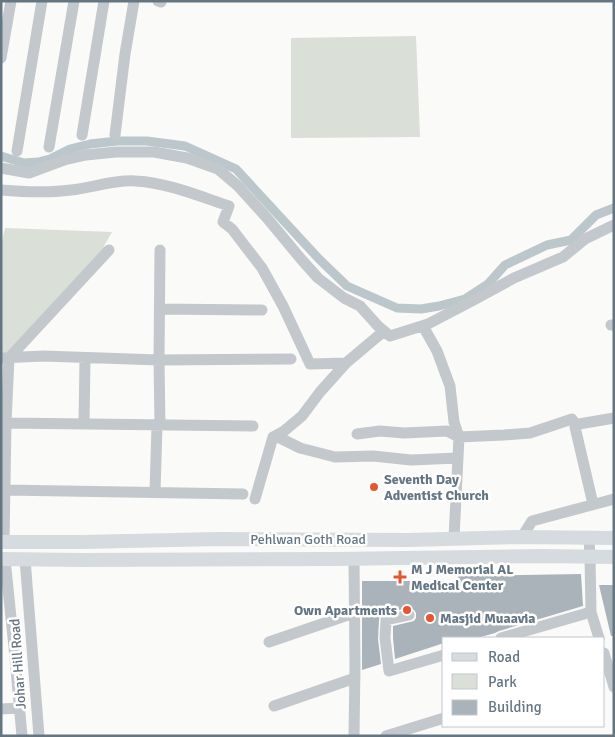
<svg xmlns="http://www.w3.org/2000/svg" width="615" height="737" font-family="Signika,sans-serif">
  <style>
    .green { fill: #dadfd7 }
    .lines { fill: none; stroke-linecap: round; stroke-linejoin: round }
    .canal { stroke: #bbc7cb; stroke-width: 9 }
    .building { fill: #aab3b9 }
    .minor { stroke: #c3c8cc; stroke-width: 11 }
    .major { stroke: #d6dbdf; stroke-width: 14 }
    .poi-dot { fill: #e4572e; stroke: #fff; stroke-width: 2 }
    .labels { text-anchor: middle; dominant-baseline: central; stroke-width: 5; stroke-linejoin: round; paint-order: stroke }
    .poi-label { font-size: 14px; font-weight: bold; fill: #657683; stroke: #fff; text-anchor: start }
    .street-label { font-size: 14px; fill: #657683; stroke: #fff }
  </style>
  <rect width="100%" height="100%" fill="#fafaf8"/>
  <!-- green -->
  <path class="green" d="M416 36 420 137 291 138V38Z
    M5 228 112 232 104 246 106 250 8 358H1V245Z"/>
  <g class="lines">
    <!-- canal -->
    <path class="canal" d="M1 156 24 163 38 162 50 159 70 149 90 144 117 141H147L185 146 236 169 319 259 347 286 397 308 421 309 439 306 465 299 488 284 505 265 547 245 571 240 596 215 614 208"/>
  </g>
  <!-- building -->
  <path class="building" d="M581 574 583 606 499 631 495 633 477 638H444V643L395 659 393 638V626L414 621 416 618V613L414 610 408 608 384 613 380 616 379 620 378 639 381 664 362 670V581H458V576Z
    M599 585H614V636H611Z"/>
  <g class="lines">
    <!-- minor -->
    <path class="minor" d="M158 1 161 2
      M1 58 11 1
      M82 135 104 1
      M115 135 125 54 134 1
      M49 147 74 1
      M17 151 42 1
      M1 168 29 173 64 160 86 155 116 152H154L187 158 218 169 238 186 267 218 301 259 318 278 344 298 360 306 378 326 390 336 428 324 472 301 514 278 563 257 585 239 614 225
      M1 190C24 192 48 193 71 190 91 188 116 179 136 181 168 183 199 196 229 206L223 222 232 229 262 268 283 306 310 364 346 363
      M160 309 262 310
      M611 325H614
      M423 326 437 351 450 386 454 422 459 437 454 538
      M1 358 43 356 159 360 291 359
      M9 358 109 250
      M6 423 253 426
      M84 423 85 358
      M160 425 159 360 160 250
      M357 434 380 431 404 433 447 431 459 437 504 435 530 433 572 419 576 426
      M276 436 300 448 335 457 373 456 411 460 458 458
      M5 490 243 494
      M155 492 157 425
      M255 499 273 437 284 431 302 416 320 392 346 363 384 331
      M593 504 575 427 579 424 614 418
      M522 537 532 521 614 499
      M589 538 590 557 591 612
      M4 542 6 423 9 358
      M5 559 14 647 22 736
      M25 559 39 736
      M409 615 386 620 385 638 389 671 444 655
      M501 638 591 612 599 638
      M269 642 354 613
      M604 653 614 687
      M274 706 355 678
      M1 709 19 708
      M354 736 355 666 354 559
      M386 736 444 718"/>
    <!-- major -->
    <path class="major" d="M1 542H82L219 539 409 540 522 537 614 538
      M1 559 81 560 334 559 541 556 614 557"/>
  </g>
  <!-- markers -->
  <g class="poi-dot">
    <circle cx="374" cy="487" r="5"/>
    <path d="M397.5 569.5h5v5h5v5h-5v5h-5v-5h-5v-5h5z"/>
    <circle cx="407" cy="610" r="5"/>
    <circle cx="430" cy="618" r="5"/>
  </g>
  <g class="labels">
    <!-- poi labels -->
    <g class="poi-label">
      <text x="384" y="479">Seventh Day<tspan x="384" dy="16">Adventist Church</tspan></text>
      <text x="411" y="569">M J Memorial AL<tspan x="411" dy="16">Medical Center</tspan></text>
      <text x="397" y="610" text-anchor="end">Own Apartments</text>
      <text x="440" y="618">Masjid Muaavia</text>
    </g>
    <!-- street labels -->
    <g class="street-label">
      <text x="308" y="539">Pehlwan Goth Road</text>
      <text transform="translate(18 664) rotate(-94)">Johar Hill Road</text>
    </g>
  </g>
  <!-- border -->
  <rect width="615" height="737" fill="none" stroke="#657683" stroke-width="5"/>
  <!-- legend -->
  <rect x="442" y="637" width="162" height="90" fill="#ffffff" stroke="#c1c8cd"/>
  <rect x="452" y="653" width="25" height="8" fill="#d6dbdf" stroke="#c1c8cd"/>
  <text x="488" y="662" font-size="15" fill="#657683">Road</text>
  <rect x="452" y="674" width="25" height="15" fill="#dadfd7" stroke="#c1c8cd"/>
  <text x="488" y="687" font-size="15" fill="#657683">Park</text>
  <rect x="452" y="700" width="25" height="15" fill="#aab3b9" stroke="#c1c8cd"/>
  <text x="488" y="712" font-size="15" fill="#657683">Building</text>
</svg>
